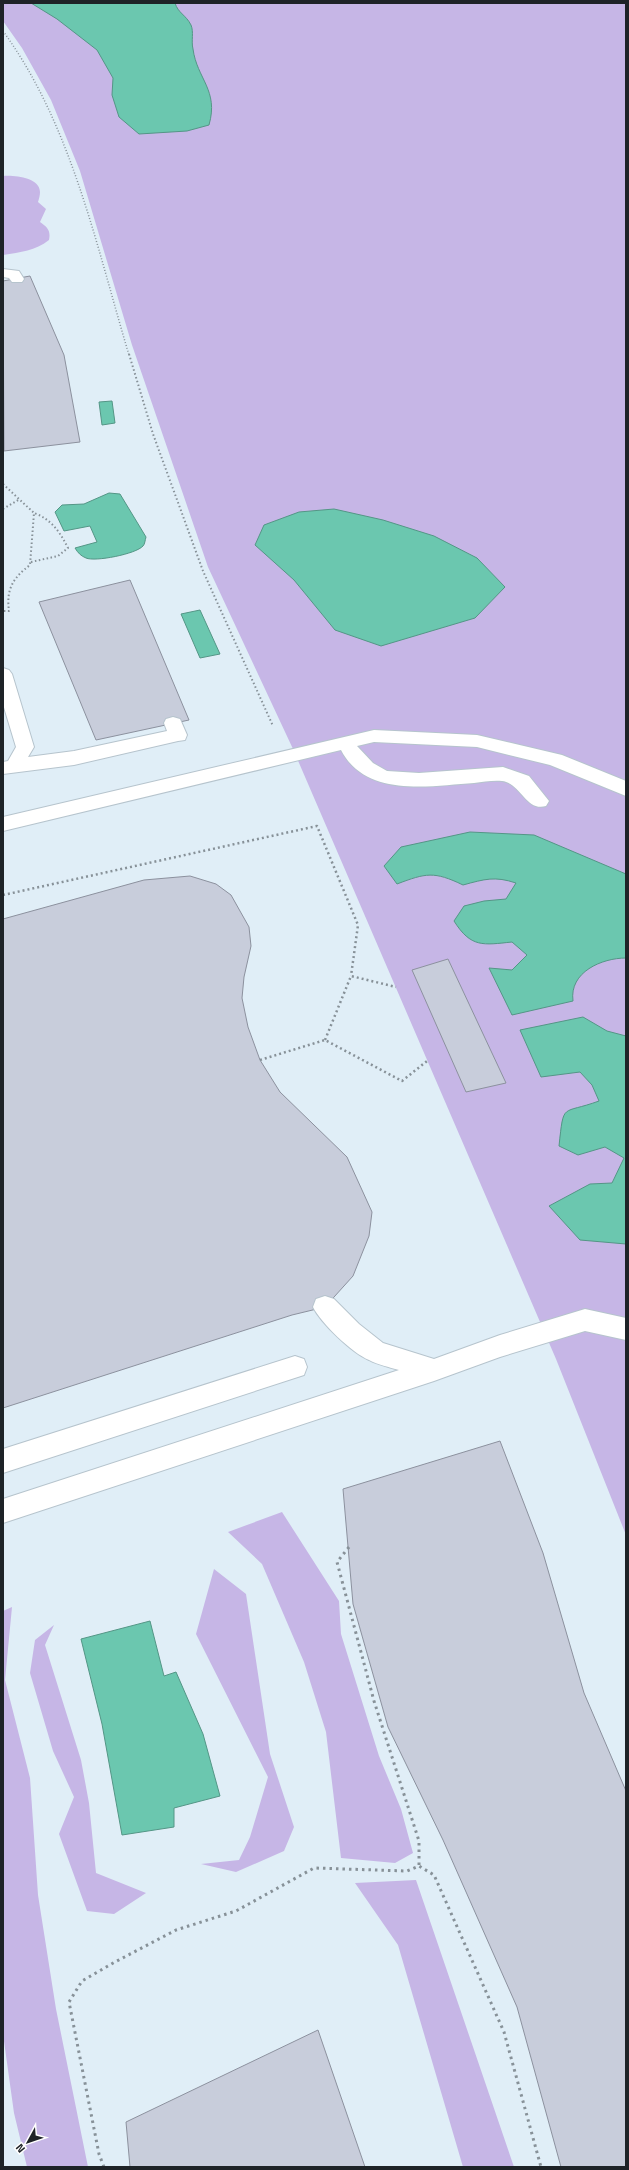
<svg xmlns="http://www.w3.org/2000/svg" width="629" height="2170" font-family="'Titillium Web',sans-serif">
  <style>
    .green { fill: #c6b6e6 }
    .water { fill: #6bc7af; stroke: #549686 }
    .building { fill: #c8cddb; stroke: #8c919e }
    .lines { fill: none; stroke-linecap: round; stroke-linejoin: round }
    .minor-casing { stroke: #b6c4cd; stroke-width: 2 }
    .path-far3 { stroke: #879198; stroke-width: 1.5; stroke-dasharray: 1 2; stroke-linecap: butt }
    .path-far2 { stroke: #879198; stroke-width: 2; stroke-dasharray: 1.5 2.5; stroke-linecap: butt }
    .path-far1 { stroke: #879198; stroke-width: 2.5; stroke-dasharray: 2 3; stroke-linecap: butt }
    .path { stroke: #879198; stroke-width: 3; stroke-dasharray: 2.5 4; stroke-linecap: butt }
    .minor { fill: #fff; fill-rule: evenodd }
  </style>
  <rect width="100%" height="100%" fill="#e0eef7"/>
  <!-- green -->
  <path class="green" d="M3 3H626V1535L556 1359 293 749 208 567 132 345 80 171 51 100 22 48 3 21Z
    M3 176C13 175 40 177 40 192 40 195 39 199 38 202L46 209 40 222C47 227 51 230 49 240 35 251 21 252 3 255Z
    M282 1512 339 1601 341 1634 379 1756 401 1809 413 1853 395 1863 341 1858 326 1732 304 1662 262 1564 228 1532Z
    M214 1569 246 1594 270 1754 294 1827 284 1851 236 1872 201 1864 239 1860 250 1837 268 1777 196 1634Z
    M12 1607 5 1680 30 1778 38 1895 56 2009 88 2167H27L14 2113 3 2034V1611Z
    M54 1625 45 1645 81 1760 89 1803 96 1873 146 1893 114 1914 87 1911 59 1834 74 1797 53 1751 30 1673 35 1640Z
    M416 1880 514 2167H463L398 1945 355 1883Z"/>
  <!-- water -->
  <path class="water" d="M31 3H175C178 13 186 15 191 25 194 32 191 41 193 49 197 79 219 90 209 125L187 131 139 134 119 117 112 95 113 78 97 50 57 19Z
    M112 401 115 423 102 425 99 402Z
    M109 493 120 494 146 537C145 540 145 544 143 546 136 554 95 562 86 558 81 556 78 553 75 548L97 542 90 526 64 531 55 512 62 505 84 504Z
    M334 509 383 520 434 536 477 558 505 587 475 618 381 646 335 630 294 580 255 545 264 525 299 512Z
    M200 610 220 654 200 658 181 614Z
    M470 832 534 835 626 874V958C602 958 569 972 573 1001L512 1015 489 968 512 970 527 955 512 942C483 945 471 948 454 921L464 906 484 901 506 899 516 883C495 876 485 879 463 885 434 871 426 873 397 884L384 866 401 847Z
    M583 1017 607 1031 626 1036V1244L580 1240 549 1206 590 1184 612 1183 624 1158 605 1147 578 1155 559 1146C564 1101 561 1115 599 1101L592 1085 580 1072 541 1077 520 1030Z
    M150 1621 164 1676 176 1672 203 1734 220 1796 174 1808V1827L122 1835 102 1724 81 1639Z"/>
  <!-- building -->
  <path class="building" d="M30 276 64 355 80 442 4 451 3 281Z
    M130 580 189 720 96 740 39 602Z
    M190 876 216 884 231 895 249 927 251 946 244 977 242 998 248 1027 260 1060 280 1092 347 1157 372 1212 369 1236 353 1276 325 1307 292 1315 3 1408V919L144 880Z
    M448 959 506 1083 466 1092 412 970Z
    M500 1441 543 1553 584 1693 626 1791V2167H561L517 2007 443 1840 388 1727 353 1604 343 1489Z
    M318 2030 365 2167H130L126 2122Z"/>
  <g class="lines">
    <defs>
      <path id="minor" d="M3 269 19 271 24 279 22 282H12L9 278 3 277Z
        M3 668 9 670 12 674 34 747 28 757 74 751 167 731 164 723 166 719 173 717 180 719 187 735 185 740 178 741 74 765 3 774V762L8 761 16 747 3 704Z
        M374 730 477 735 562 755 626 781V796L550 765 477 747 374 742 357 746 373 763 387 771 419 773 503 767 529 776 549 801 546 806C526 812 521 783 502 781 493 780 483 782 474 783 429 786 366 798 341 750L3 831V817Z
        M325 1296 334 1299 359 1324 383 1343 434 1359 500 1335 585 1309 626 1318V1340L585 1331 500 1357 434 1381 3 1523V1499L399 1370C389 1367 378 1365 369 1360 352 1353 321 1323 313 1307L316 1299Z
        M295 1356 304 1359 307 1367 304 1375 3 1473V1449Z"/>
    </defs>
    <!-- minor casing -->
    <use href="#minor" class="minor-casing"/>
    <!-- path-far3 -->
    <path class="path-far3" d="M3 31C72 126 96 245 129 355"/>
    <!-- path-far2 -->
    <path class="path-far2" d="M129 354 153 434 203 571 273 726
      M3 484 34 513 30 565C13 578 6 589 9 611H3
      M3 509 20 499
      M31 562 58 556 68 548C60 532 51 519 34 513"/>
    <!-- path-far1 -->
    <path class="path-far1" d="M3 895 317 826 358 925 351 976
      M325 1040 351 976 396 987
      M260 1060 325 1040 402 1081 427 1061"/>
    <!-- path -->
    <path class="path" d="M349 1547 337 1562 374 1701 419 1841V1866
      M104 2167 99 2154 69 2002 82 1981 115 1962 176 1930 236 1911 314 1868 407 1871 419 1866 434 1875 504 2032 541 2167"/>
    <!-- minor -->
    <use href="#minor" class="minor"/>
  </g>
  <!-- border -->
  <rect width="629" height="2170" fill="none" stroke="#1e2327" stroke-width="8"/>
  <!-- north arrow -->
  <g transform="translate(28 2142) rotate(230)" stroke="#ffffff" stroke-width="3" paint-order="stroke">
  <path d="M0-3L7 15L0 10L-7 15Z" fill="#1e2327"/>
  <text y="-6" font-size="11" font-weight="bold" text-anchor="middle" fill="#1e2327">N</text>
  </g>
</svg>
